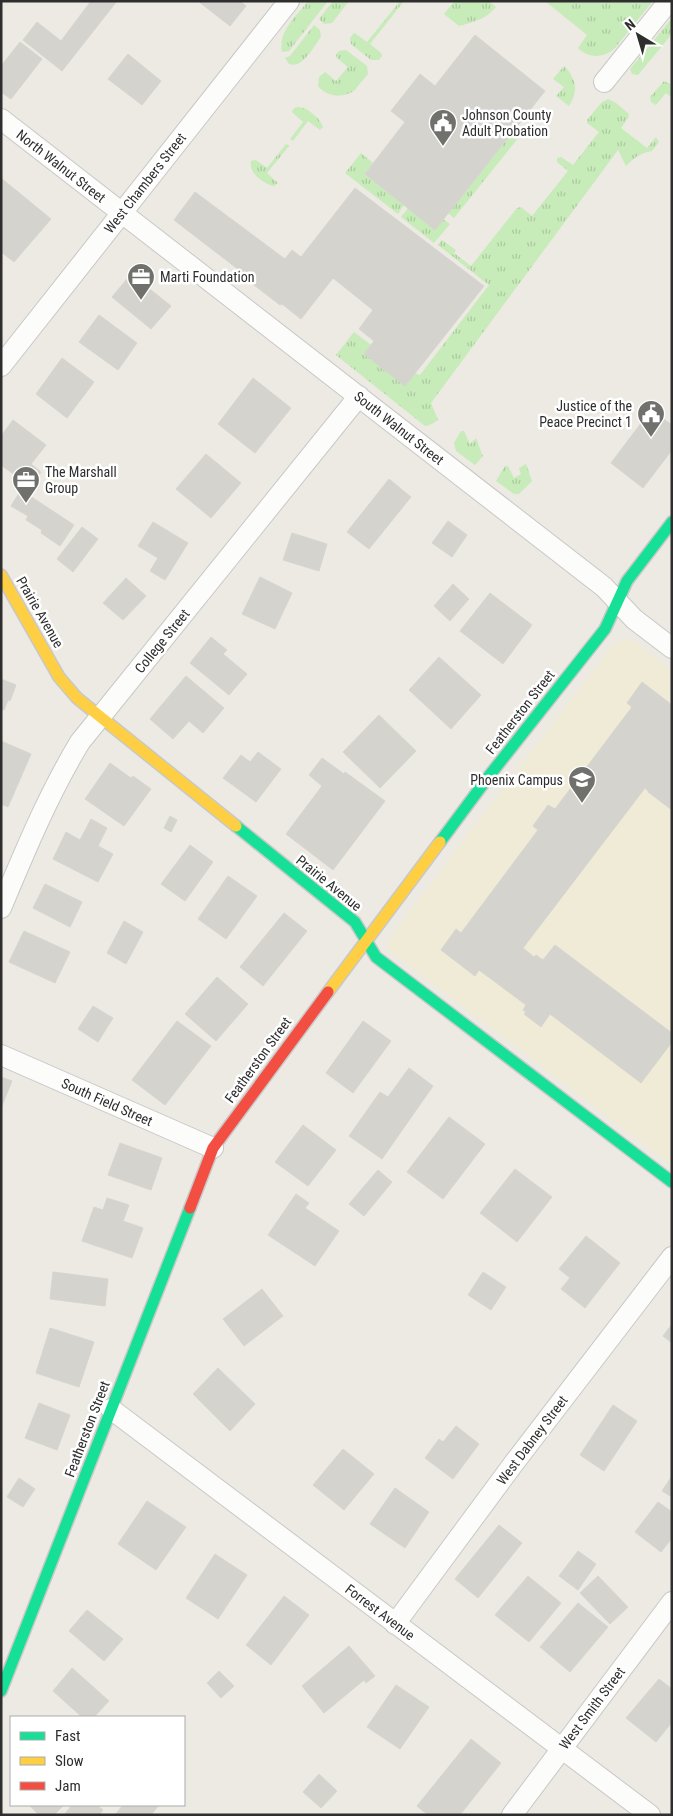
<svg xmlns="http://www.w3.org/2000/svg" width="673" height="1816" font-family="'Roboto Condensed',sans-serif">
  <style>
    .education { fill: #f0ebd7 }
    .grass { fill: url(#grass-tufts) }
    .building { fill: #d4d3ce; stroke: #d7d5cf }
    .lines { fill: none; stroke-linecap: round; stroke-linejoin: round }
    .street-casing { stroke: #c9c8c8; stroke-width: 22 }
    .fast-casing { stroke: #c9c8c8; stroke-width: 14 }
    .slow-casing { stroke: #c9c8c8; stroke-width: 14 }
    .jam-casing { stroke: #c9c8c8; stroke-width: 14 }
    .street { stroke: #fcfcfb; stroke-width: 20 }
    .fast { stroke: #16e098; stroke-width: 11 }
    .slow { stroke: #ffcf43; stroke-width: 11 }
    .jam { stroke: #f24e42; stroke-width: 11 }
    .labels { text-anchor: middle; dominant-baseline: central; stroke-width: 5; stroke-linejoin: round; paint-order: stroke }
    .poi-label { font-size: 14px; fill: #2e2e2e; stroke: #fff; text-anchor: start }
    .street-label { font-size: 14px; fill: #2e2e2e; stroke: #fff }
  </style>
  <defs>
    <pattern id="grass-tufts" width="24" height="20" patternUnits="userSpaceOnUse" patternTransform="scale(1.25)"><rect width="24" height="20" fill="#c7ebb9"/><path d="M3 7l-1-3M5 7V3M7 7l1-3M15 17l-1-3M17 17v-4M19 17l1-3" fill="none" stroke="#abca9f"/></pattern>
  </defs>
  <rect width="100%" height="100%" fill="#eceae3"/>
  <!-- education -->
  <path class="education" d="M629 639 634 641 672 671V1166L388 950 387 946 390 937 611 647 619 641Z"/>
  <!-- grass -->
  <path class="grass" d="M308 1H328L289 51 282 52C278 31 296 17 308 1Z
    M333 1H349L332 23 324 24 319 19Z
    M400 1H404L370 44 381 53 382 56 379 60H371L351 44 350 38 354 33 356 34 367 42Z
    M461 1 490 2 496 7C486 19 474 22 459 26L444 14 453 3Z
    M545 1H653L615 48C604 58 589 59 578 48L587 35Z
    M672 18V34L638 75 632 74 630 69Z
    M314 25 320 30 321 37C313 47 303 69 289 64L285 58 290 56Z
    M346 50 367 66 368 74C363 79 359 85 355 90 343 99 327 97 318 86L319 77 325 72 336 81 348 67 337 58 336 55 339 51Z
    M564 66C576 78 579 91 569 106L556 96 564 87 553 79Z
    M664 81 672 85V98L666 93 656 105 651 102 650 97Z
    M608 99 616 103 629 114 628 118 621 128 647 148 656 137 659 142 652 151C640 153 634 158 626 166L618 150 431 403 438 420 432 424 425 426 336 355 354 332 371 345 364 354 420 375 489 285 438 245 442 240 456 250 454 253 471 266 517 208 521 207 532 216 568 171 557 162V158L561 157 573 165 599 132 587 123V120L602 102Z
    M298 107C307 107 320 118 323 127L320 130 308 121 293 141 290 139 303 122 292 112 294 108Z
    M513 132 519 137 454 218 448 213Z
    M286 144 289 146 267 173 278 183 274 186C264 184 248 173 251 161L256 160 267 168Z
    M361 153 373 163 365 174 404 205 398 214 345 173Z
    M408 208 443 219 450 224 434 243 401 217Z
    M461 431H464L470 444 476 438 482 454 483 456 475 465 456 451 454 443Z
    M526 464 532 481 519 494H514L496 481 505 466H508L514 478 521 474 519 468Z"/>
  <!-- building -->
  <path class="building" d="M91 1H117L62 71 23 40 37 22 61 41Z
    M198 1H240L246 6 230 26Z
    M475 35 545 91 435 230 365 174 405 122 391 111 420 74 435 86Z
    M20 42 42 59 11 99 1 92V66Z
    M128 54 161 81 142 105 108 79Z
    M1 178 51 219 14 262 1 252Z
    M355 188 484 286 405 386 364 354 374 341 359 329 373 310 333 278 301 319 282 304 280 305 250 282 252 280 174 220 195 192 285 259 292 250 301 257Z
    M131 274 171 306 151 329 112 297Z
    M99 315 137 343 118 370 79 342Z
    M62 358 94 382 67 418 36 394Z
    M253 378 291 408 255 453 218 424Z
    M651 410 672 425V450L643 488 611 463Z
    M13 420 46 445 31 464 41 472 30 486 1 465V436Z
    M206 454 241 483 211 518 176 489Z
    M389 479 411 497 369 549 347 532Z
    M21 490 74 525 60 546 41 533 42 530 26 520 28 516 11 506Z
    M448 521 467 535 452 557 432 543Z
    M153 522 188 543 165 580 150 571 158 558 138 546Z
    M82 527 98 539 73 572 57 559Z
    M292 533 327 544 319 571 283 560Z
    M260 577 292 593 275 629 242 614Z
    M126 578 146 596 123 620 103 603Z
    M453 584 469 599 450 621 434 606Z
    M490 593 532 625 503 664 460 631Z
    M211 637 227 650 223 654 247 674 229 695 190 663Z
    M439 657 481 695 451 729 409 690Z
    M186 676 224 708 203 733 189 721 173 739 150 719Z
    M1 679 16 685 10 701 8 700 4 710 1 709Z
    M642 682 672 705V810L648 792V791L645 788 523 948 534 957 536 955 543 960 555 945 672 1033V1042L641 1083 550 1014 541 1027 524 1014 526 1012 523 1010 526 1005 479 970 475 976 441 950 456 929 461 933 538 830 533 826 548 805 555 809 632 707 627 703Z
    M379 715 416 751 380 788 343 752Z
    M1 741 31 754 8 807 1 804Z
    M258 752 281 769 256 802 223 778 241 755 250 762Z
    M322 758 344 774 345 772 385 801 333 870 286 834 322 786 309 775Z
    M110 763 131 778 133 776 151 789 124 826 85 799Z
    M170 816 177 820 171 832 164 828Z
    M91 819 107 828 98 846 113 854 98 882 53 859 66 832 80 840Z
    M190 845 213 862 185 901 161 884Z
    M228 876 257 896 226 939 198 919Z
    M45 884 82 902 70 927 33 908Z
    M284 913 307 931 263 986 240 967Z
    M124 921 143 932 126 964 107 953Z
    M24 931 70 952 55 983 9 962Z
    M217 977 248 1004 216 1041 185 1014Z
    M93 1006 113 1018 98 1042 78 1029Z
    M177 1021 211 1046 165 1105 132 1080Z
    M363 1021 391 1041 353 1093 326 1073Z
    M409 1068 433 1086 382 1159 349 1136 380 1092 388 1097Z
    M1 1077 12 1081 1 1108Z
    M449 1117 485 1144 443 1199 407 1172Z
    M303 1125 336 1150 308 1186 275 1162Z
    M120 1143 162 1158 151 1190 108 1175Z
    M515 1169 552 1197 517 1242 480 1213Z
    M378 1170 392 1182 364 1216 349 1204Z
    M296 1194 309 1203 305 1208 339 1231 315 1266 268 1235Z
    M107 1198 129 1205 123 1221 143 1228 132 1258 82 1241 94 1207 103 1210Z
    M586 1236 620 1263 585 1308 561 1289 570 1278 559 1269Z
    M53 1272 108 1279 105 1306 50 1299Z
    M483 1272 506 1287 491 1310 468 1295Z
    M262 1289 283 1316 244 1346 223 1319Z
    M672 1324V1343L663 1336Z
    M50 1328 94 1342 79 1387 36 1373Z
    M218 1368 255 1404 230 1431 193 1394Z
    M39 1403 70 1415 57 1450 25 1438Z
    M613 1405 637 1421 604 1471 580 1455Z
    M456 1426 479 1444 453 1479 425 1458 439 1439 443 1442Z
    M343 1449 374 1474 344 1510 313 1485Z
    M672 1476V1497L662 1491Z
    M19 1478 35 1489 23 1507 7 1497Z
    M395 1488 429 1512 405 1548 370 1524Z
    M147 1501 186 1527 156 1570 118 1544Z
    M658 1502 672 1512V1538L661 1552 635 1532Z
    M499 1525 522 1543 478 1598 455 1579Z
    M578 1551 596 1564 578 1590 559 1576Z
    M215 1554 247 1575 218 1619 186 1598Z
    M528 1576 561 1603 529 1642 495 1615Z
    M598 1576 628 1607 610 1624 580 1593Z
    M284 1596 309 1615 271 1665 246 1645Z
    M578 1603 608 1627 570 1672 540 1647Z
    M87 1610 123 1639 104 1661 69 1631Z
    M349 1646 375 1676 366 1683 364 1680 324 1713 302 1686Z
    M72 1668 109 1701 94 1717H82L53 1691Z
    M219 1671 234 1686 221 1698 207 1683Z
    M659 1679 672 1689V1722L656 1742 626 1718Z
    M396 1685 429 1707 400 1749 367 1727Z
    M471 1739 501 1763 460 1815H428L417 1806Z
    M319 1774 337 1791 321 1808 303 1792Z
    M29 1805H64L54 1815H39Z
    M72 1805H97L103 1810 99 1815H64Z
    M123 1805H159L151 1815H115Z"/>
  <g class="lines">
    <defs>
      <path id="street" d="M604 82 669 1
        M1 119 604 587 634 619 672 648
        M1 366 289 1
        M1 908C25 851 48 795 80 742L359 396
        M1 1055 213 1148
        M111 1409 650 1815
        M395 1624 514 1463 672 1257
        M512 1815 672 1602"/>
      <path id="fast" d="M236 826 355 922 376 957 672 1182
        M440 842 489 776 605 629 627 581 672 522
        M1 1691 190 1208"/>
      <path id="slow" d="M1 575 59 677 77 698 236 826
        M328 992 440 842"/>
      <path id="jam" d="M190 1208 213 1148 328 992"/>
    </defs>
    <!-- street casing -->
    <use href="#street" class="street-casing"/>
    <!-- fast casing -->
    <use href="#fast" class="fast-casing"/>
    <!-- slow casing -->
    <use href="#slow" class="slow-casing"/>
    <!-- jam casing -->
    <use href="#jam" class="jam-casing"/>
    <!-- street -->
    <use href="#street" class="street"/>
    <!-- fast -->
    <use href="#fast" class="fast"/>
    <!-- slow -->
    <use href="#slow" class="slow"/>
    <!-- jam -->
    <use href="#jam" class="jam"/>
  </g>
  <!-- icons -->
  <defs>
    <symbol id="civic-pin" viewBox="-11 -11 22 30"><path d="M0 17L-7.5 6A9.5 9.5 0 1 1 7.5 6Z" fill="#70706d" stroke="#fff"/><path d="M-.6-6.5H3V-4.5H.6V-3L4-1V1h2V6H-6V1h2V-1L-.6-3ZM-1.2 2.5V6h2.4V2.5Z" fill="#fff"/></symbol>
    <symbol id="office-pin" viewBox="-11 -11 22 30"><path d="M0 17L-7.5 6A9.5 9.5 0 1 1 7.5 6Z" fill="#70706d" stroke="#fff"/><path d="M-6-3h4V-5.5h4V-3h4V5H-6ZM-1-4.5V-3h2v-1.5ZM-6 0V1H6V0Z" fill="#fff"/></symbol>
    <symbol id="school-pin" viewBox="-11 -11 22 30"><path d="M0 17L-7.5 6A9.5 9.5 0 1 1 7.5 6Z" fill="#70706d" stroke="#fff"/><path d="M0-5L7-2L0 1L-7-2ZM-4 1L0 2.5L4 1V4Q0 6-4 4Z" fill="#fff"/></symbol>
  </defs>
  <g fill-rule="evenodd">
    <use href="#civic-pin" x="427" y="107" width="32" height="43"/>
    <use href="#office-pin" x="125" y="261" width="32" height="43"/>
    <use href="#civic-pin" x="635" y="398" width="32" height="43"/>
    <use href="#office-pin" x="10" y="464" width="32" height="43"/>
    <use href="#school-pin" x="566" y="764" width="32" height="43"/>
  </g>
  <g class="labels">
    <!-- poi labels -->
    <g class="poi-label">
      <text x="462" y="115">Johnson County<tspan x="462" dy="16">Adult Probation</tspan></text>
      <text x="160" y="277">Marti Foundation</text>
      <text x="632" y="406" text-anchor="end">Justice of the<tspan x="632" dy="16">Peace Precinct 1</tspan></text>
      <text x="45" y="472">The Marshall<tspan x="45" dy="16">Group</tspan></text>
      <text x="563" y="780" text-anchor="end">Phoenix Campus</text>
    </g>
    <!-- street labels -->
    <g class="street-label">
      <text transform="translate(61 166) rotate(38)">North Walnut Street</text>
      <text transform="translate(145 183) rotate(-52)">West Chambers Street</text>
      <text transform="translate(399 428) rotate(38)">South Walnut Street</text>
      <text transform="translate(40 612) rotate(60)">Prairie Avenue</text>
      <text transform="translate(162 641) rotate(-51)">College Street</text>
      <text transform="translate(520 712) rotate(-52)">Featherston Street</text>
      <text transform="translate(329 883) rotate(39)">Prairie Avenue</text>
      <text transform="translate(258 1060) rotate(-54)">Featherston Street</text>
      <text transform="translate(107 1102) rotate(24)">South Field Street</text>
      <text transform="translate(87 1429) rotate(-69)">Featherston Street</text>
      <text transform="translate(532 1440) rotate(-53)">West Dabney Street</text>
      <text transform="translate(380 1612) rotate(37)">Forrest Avenue</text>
      <text transform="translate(592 1708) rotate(-53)">West Smith Street</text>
    </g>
  </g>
  <!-- border -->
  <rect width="673" height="1816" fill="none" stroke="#2e2e2e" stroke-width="5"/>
  <!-- legend -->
  <rect x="10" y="1716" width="175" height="90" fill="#ffffff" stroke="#ababab"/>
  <rect x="20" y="1732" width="25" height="8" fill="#16e098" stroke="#ababab"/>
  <text x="55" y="1741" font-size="15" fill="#2e2e2e">Fast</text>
  <rect x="20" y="1757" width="25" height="8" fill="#ffcf43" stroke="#ababab"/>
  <text x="55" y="1766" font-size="15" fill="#2e2e2e">Slow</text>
  <rect x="20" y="1782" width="25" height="8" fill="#f24e42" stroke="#ababab"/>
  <text x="55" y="1791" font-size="15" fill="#2e2e2e">Jam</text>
  <!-- north arrow -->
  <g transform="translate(638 35) rotate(322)" stroke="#ffffff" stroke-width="4" paint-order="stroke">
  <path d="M0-4L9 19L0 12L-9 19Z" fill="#2e2e2e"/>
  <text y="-8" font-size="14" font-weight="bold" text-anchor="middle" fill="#2e2e2e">N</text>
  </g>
</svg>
